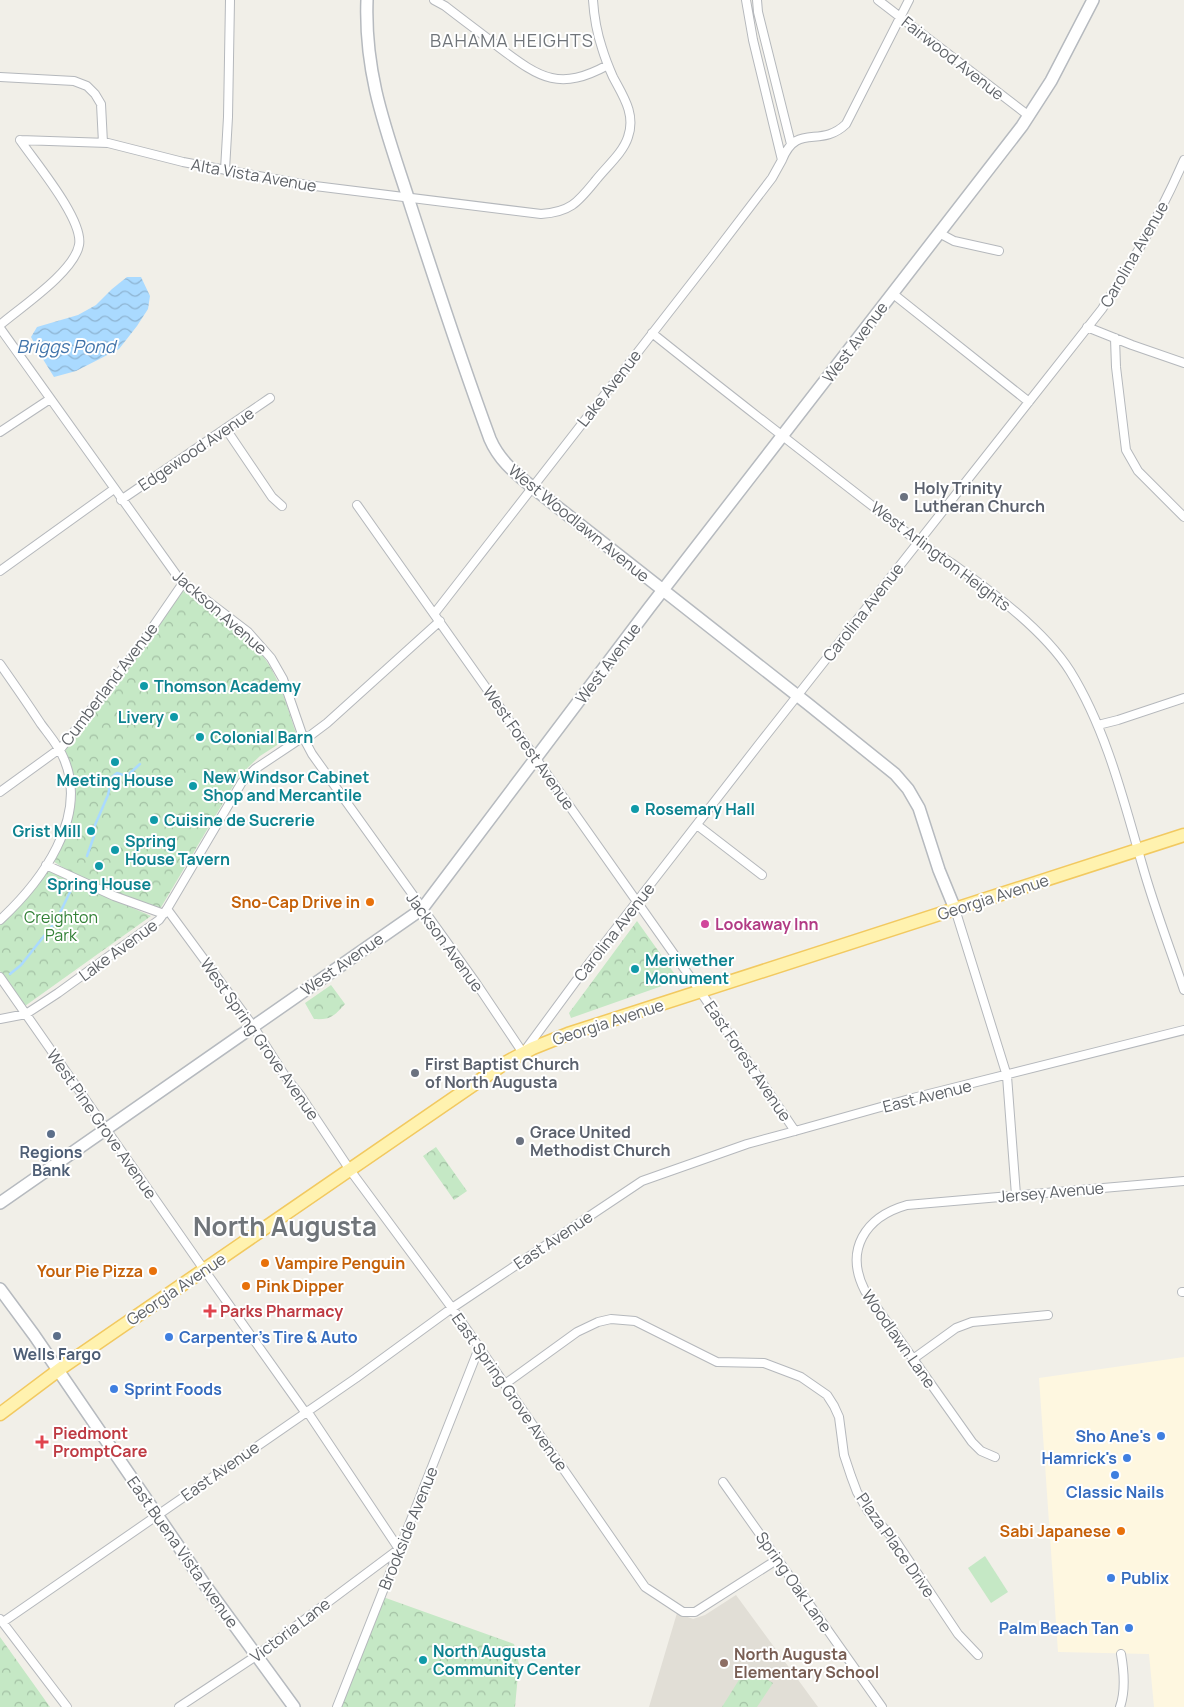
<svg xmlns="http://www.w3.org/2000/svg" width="1184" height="1707" font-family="Manrope,sans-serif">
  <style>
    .commercial { fill: #fef7e0 }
    .education { fill: #e1ded6 }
    .park { fill: url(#park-crowns) }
    .pitch { fill: #c5e8c5 }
    .water { fill: url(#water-waves) }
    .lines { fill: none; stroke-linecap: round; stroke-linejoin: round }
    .stream { stroke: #aadaff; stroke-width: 2.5 }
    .street-casing { stroke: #b5b8bc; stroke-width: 10 }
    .secondary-casing { stroke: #b6babf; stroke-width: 14 }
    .primary-casing { stroke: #f2c960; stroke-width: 15 }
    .street { stroke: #fff; stroke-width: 8 }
    .secondary { stroke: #fff; stroke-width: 11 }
    .primary { stroke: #fff2af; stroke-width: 12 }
    .worship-dot { fill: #6b7280; stroke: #fff; stroke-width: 2 }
    .culture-dot { fill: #0f9aa8; stroke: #fff; stroke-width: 2 }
    .food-dot { fill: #e8710a; stroke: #fff; stroke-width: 2 }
    .hotel-dot { fill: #d1479c; stroke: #fff; stroke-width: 2 }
    .service-dot { fill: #5c6f8a; stroke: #fff; stroke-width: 2 }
    .health-dot { fill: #e0444e; stroke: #fff; stroke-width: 2 }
    .shop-dot { fill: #3f7fe0; stroke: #fff; stroke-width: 2 }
    .education-dot { fill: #8d6e63; stroke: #fff; stroke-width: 2 }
    .labels { text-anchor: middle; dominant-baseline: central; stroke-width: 4; stroke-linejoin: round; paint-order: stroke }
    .street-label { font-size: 16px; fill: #5f6368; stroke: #fff }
    .worship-label { font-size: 16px; font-weight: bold; fill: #5b616d; stroke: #fff; text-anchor: start }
    .culture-label { font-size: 16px; font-weight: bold; fill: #0d838f; stroke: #fff; text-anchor: start }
    .food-label { font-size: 16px; font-weight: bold; fill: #c56008; stroke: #fff; text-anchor: end }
    .park-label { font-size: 16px; fill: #348238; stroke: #fff }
    .hotel-label { font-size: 16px; font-weight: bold; fill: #b23c85; stroke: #fff; text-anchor: start }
    .service-label { font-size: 16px; font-weight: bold; fill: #4e5e75; stroke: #fff }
    .health-label { font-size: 16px; font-weight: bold; fill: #be3a42; stroke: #fff; text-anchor: start }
    .shop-label { font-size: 16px; font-weight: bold; fill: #366cbe; stroke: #fff; text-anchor: start }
    .education-label { font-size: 16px; font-weight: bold; fill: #785e54; stroke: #fff; text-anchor: start }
    .neighbourhood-label { font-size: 18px; letter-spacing: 1px; fill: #70757a; stroke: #fff }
    .water-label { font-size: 18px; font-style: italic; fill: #4174aa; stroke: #fff }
    .town-label { font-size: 26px; font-weight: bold; fill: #70757a; stroke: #fff }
  </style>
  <defs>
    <pattern id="park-crowns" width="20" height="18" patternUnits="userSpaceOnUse" patternTransform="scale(1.25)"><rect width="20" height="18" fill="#c5e8c5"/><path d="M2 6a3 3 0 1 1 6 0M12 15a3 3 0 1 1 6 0" fill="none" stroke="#a3c0a4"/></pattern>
    <pattern id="water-waves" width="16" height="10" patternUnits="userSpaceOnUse" patternTransform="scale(1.25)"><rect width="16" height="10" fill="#aadaff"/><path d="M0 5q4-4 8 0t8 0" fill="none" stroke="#8eb4d2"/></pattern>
  </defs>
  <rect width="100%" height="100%" fill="#f1efe8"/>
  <!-- commercial -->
  <path class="commercial" d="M1184 1357V1707H1154L1149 1654 1058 1652 1039 1378Z"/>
  <!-- education -->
  <path class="education" d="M736 1595 818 1707H649L677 1613 693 1619 705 1615Z"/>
  <!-- park -->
  <path class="park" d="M182 589C208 609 239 627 260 652 279 676 287 705 296 733L260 756 239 776 160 909C124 895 84 883 53 861 74 820 86 794 64 750L126 671Z
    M46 870 151 916 25 1006 0 971V925L17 909Z
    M637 921 679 980 571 1018 569 1013Z
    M331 985 345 1004C334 1016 331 1020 314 1019L305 1003Z
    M436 1147 467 1191 454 1200 423 1156Z
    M383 1597 514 1644 519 1664 515 1707H340Z
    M0 1637 50 1707H0Z
    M747 1667 773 1683 757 1707H722Z"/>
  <!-- pitch -->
  <path class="pitch" d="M985 1556 1008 1592 991 1603 968 1568Z"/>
  <!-- water -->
  <path class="water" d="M127 277H141L150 296 148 309 137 326 119 349 76 371 54 377 41 356 31 337 37 327 78 315 96 305 112 289Z"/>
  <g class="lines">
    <!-- stream -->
    <path class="stream" d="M87 856 94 836 95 825 108 795 112 777 117 773 127 776 140 764
      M10 974 21 965 56 921 71 890"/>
    <defs>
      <path id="street" d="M434 0 445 6C463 20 482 34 500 48 541 79 560 91 608 65
        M757 0 758 12 791 144
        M878 0 1029 116
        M0 77 74 81 87 86 95 94 101 104 103 143
        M20 140 108 143 183 162 307 185 541 214C571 212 578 202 596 180 606 167 623 153 628 137 636 114 623 96 613 77 609 68 605 58 602 48 597 33 594 16 593 0
        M782 160C797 122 820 149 846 124L909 0
        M225 170 228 117 230 0
        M939 233 954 241 999 251
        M892 293 1029 402
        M0 325C21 307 74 272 79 245 84 220 35 162 20 140
        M1087 327 1132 345 1184 363
        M0 328 180 580 248 632 271 658 283 679 303 737 312 754 476 983 523 1053 590 962 760 743 1102 309C1133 262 1161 213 1184 160
        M652 333C739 403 828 471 916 540 927 549 941 556 953 564 992 592 1044 630 1070 671 1106 729 1123 798 1142 864 1154 907 1170 948 1184 990
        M1115 338 1116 367 1126 450 1138 471 1184 517
        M226 429 272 497 282 506
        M0 432 50 399
        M121 500 270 398
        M357 505 700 991 795 1131
        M0 571 114 489
        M434 614 711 258 772 178 782 160 753 40 746 0
        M0 664C14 684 28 704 41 724 49 735 59 746 64 759 89 818 41 882 0 920
        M1098 725 1118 720 1184 698
        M0 792 62 747 137 650 183 583
        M697 825 762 875
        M46 865 114 896 164 914
        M167 909 253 1026 285 1076 300 1095 350 1170 452 1308 645 1587 683 1612H695L778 1559
        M955 909 1007 1076 1016 1195
        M0 977 205 1271 305 1412
        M0 1019 26 1014 58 993 159 920 167 909 242 782 255 769 303 737 311 735 327 723 440 621
        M1182 1292H1184
        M913 1359 956 1328 972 1322 1048 1315
        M505 1384 577 1332 598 1322 611 1319 635 1321 717 1362 764 1363 801 1377 827 1395 834 1406 839 1417 844 1455 851 1476 857 1492 868 1511 895 1540 958 1634 978 1655
        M995 1457 981 1451 972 1442 865 1291C844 1250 865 1217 907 1205L1184 1181
        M723 1482 882 1707
        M0 1619 67 1707
        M3 1622 356 1378 452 1308 642 1181 747 1144 795 1131 913 1098 1184 1030
        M179 1707 256 1656 399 1549 307 1411
        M337 1707 479 1348
        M1120 1707C1126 1690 1124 1671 1121 1654"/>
      <path id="secondary" d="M367 0C364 79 389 137 412 210 437 287 462 363 490 439 499 460 514 472 532 487L808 704 895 774 908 789 919 808 939 870 955 909
        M0 1203 422 909 649 608 1022 126 1051 81 1093 0
        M0 1289 34 1335 205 1585 294 1707"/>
      <path id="primary" d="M0 1414 64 1366 505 1063 533 1048 568 1034 1184 835"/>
    </defs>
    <!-- street casing -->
    <use href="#street" class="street-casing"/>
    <!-- secondary casing -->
    <use href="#secondary" class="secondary-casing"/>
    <!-- primary casing -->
    <use href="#primary" class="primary-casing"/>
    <!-- street -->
    <use href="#street" class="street"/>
    <!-- secondary -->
    <use href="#secondary" class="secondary"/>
    <!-- primary -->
    <use href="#primary" class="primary"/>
  </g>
  <!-- markers -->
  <g class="worship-dot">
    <circle cx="904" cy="497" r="5"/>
    <circle cx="415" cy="1073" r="5"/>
    <circle cx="520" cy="1141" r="5"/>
  </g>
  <g class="culture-dot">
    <circle cx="144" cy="686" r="5"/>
    <circle cx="174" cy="717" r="5"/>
    <circle cx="200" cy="737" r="5"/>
    <circle cx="115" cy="762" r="5"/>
    <circle cx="193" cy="786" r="5"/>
    <circle cx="635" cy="809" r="5"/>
    <circle cx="154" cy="820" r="5"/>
    <circle cx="91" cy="831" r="5"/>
    <circle cx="115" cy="850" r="5"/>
    <circle cx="99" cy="866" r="5"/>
    <circle cx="635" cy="969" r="5"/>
    <circle cx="423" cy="1660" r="5"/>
  </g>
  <g class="food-dot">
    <circle cx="370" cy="902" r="5"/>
    <circle cx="265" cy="1263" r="5"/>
    <circle cx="153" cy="1271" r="5"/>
    <circle cx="246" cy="1286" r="5"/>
    <circle cx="1121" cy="1531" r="5"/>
  </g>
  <circle class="hotel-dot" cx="705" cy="924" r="5"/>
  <g class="service-dot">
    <circle cx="51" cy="1134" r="5"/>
    <circle cx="57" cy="1336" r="5"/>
  </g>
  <g class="health-dot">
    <path d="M207.5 1303.5h5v5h5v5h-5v5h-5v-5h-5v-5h5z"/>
    <path d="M39.5 1434.5h5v5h5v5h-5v5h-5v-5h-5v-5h5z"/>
  </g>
  <g class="shop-dot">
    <circle cx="169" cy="1337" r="5"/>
    <circle cx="114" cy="1389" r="5"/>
    <circle cx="1161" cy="1436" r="5"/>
    <circle cx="1127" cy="1458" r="5"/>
    <circle cx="1115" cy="1475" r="5"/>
    <circle cx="1111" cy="1578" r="5"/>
    <circle cx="1129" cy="1628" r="5"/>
  </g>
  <circle class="education-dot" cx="724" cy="1663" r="5"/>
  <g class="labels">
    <!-- street labels -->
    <g class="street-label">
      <text transform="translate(953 58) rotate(38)">Fairwood Avenue</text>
      <text transform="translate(254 175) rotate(10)">Alta Vista Avenue</text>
      <text transform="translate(1134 254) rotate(-60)">Carolina Avenue</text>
      <text transform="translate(855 342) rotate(-53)">West Avenue</text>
      <text transform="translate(609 388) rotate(-52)">Lake Avenue</text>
      <text transform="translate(196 449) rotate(-34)">Edgewood Avenue</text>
      <text transform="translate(579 523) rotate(39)">West Woodlawn Avenue</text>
      <text transform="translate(941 556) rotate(37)">West Arlington Heights</text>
      <text transform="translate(220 612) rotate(41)">Jackson Avenue</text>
      <text transform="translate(863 612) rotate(-52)">Carolina Avenue</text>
      <text transform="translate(608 663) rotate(-53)">West Avenue</text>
      <text transform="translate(109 684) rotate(-53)">Cumberland Avenue</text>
      <text transform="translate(529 748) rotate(55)">West Forest Avenue</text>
      <text transform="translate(993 897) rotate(-18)">Georgia Avenue</text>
      <text transform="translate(614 932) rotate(-52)">Carolina Avenue</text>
      <text transform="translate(445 942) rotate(54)">Jackson Avenue</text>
      <text transform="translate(118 950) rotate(-36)">Lake Avenue</text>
      <text transform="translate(342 964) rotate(-35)">West Avenue</text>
      <text transform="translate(608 1022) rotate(-18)">Georgia Avenue</text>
      <text transform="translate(260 1039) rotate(55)">West Spring Grove Avenue</text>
      <text transform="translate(748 1061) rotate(56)">East Forest Avenue</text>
      <text transform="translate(927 1096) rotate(-14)">East Avenue</text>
      <text transform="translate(102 1124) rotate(55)">West Pine Grove Avenue</text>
      <text transform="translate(1051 1192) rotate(-5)">Jersey Avenue</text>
      <text transform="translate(553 1240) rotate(-34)">East Avenue</text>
      <text transform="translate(176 1289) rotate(-34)">Georgia Avenue</text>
      <text transform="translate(899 1339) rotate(55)">Woodlawn Lane</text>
      <text transform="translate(510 1392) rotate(55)">East Spring Grove Avenue</text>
      <text transform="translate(220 1471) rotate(-35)">East Avenue</text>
      <text transform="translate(408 1528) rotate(-68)">Brookside Avenue</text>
      <text transform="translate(896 1545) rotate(55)">Plaza Place Drive</text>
      <text transform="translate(183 1552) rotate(55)">East Buena Vista Avenue</text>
      <text transform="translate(794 1582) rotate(55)">Spring Oak Lane</text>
      <text transform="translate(290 1630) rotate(-37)">Victoria Lane</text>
    </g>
    <!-- worship labels -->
    <g class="worship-label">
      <text x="914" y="488">Holy Trinity<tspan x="914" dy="18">Lutheran Church</tspan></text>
      <text x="425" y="1064">First Baptist Church<tspan x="425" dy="18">of North Augusta</tspan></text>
      <text x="530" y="1132">Grace United<tspan x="530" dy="18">Methodist Church</tspan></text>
    </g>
    <!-- culture labels -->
    <g class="culture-label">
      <text x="154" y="686">Thomson Academy</text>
      <text x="164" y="717" text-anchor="end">Livery</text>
      <text x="210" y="737">Colonial Barn</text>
      <text x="203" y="777">New Windsor Cabinet<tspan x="203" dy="18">Shop and Mercantile</tspan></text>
      <text x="115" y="780" text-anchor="middle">Meeting House</text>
      <text x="645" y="809">Rosemary Hall</text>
      <text x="164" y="820">Cuisine de Sucrerie</text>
      <text x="81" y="831" text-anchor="end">Grist Mill</text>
      <text x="125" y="841">Spring<tspan x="125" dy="18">House Tavern</tspan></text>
      <text x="99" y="884" text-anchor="middle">Spring House</text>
      <text x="645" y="960">Meriwether<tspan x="645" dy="18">Monument</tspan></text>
      <text x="433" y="1651">North Augusta<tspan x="433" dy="18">Community Center</tspan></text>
    </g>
    <!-- food labels -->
    <g class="food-label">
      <text x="360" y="902">Sno-Cap Drive in</text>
      <text x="275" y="1263" text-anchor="start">Vampire Penguin</text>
      <text x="143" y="1271">Your Pie Pizza</text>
      <text x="256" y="1286" text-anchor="start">Pink Dipper</text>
      <text x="1111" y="1531">Sabi Japanese</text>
    </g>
    <!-- park labels -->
    <g class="park-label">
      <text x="61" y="917">Creighton<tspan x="61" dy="18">Park</tspan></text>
    </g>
    <!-- hotel labels -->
    <g class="hotel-label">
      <text x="715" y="924">Lookaway Inn</text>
    </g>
    <!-- service labels -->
    <g class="service-label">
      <text x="51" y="1152">Regions<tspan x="51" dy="18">Bank</tspan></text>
      <text x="57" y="1354">Wells Fargo</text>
    </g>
    <!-- health labels -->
    <g class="health-label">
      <text x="220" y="1311">Parks Pharmacy</text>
      <text x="53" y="1433">Piedmont<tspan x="53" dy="18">PromptCare</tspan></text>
    </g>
    <!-- shop labels -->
    <g class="shop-label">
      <text x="179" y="1337">Carpenter's Tire &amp; Auto</text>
      <text x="124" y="1389">Sprint Foods</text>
      <text x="1151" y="1436" text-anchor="end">Sho Ane's</text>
      <text x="1117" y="1458" text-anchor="end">Hamrick's</text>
      <text x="1115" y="1492" text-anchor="middle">Classic Nails</text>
      <text x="1121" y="1578">Publix</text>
      <text x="1119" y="1628" text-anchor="end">Palm Beach Tan</text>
    </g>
    <!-- education labels -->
    <g class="education-label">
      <text x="734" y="1654">North Augusta<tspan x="734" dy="18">Elementary School</tspan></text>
    </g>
    <!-- neighbourhood labels -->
    <g class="neighbourhood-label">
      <text x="512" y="40">BAHAMA HEIGHTS</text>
    </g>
    <!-- water labels -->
    <g class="water-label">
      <text x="66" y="346">Briggs Pond</text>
    </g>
    <!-- town labels -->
    <g class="town-label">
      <text x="285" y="1226">North Augusta</text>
    </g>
  </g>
</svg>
